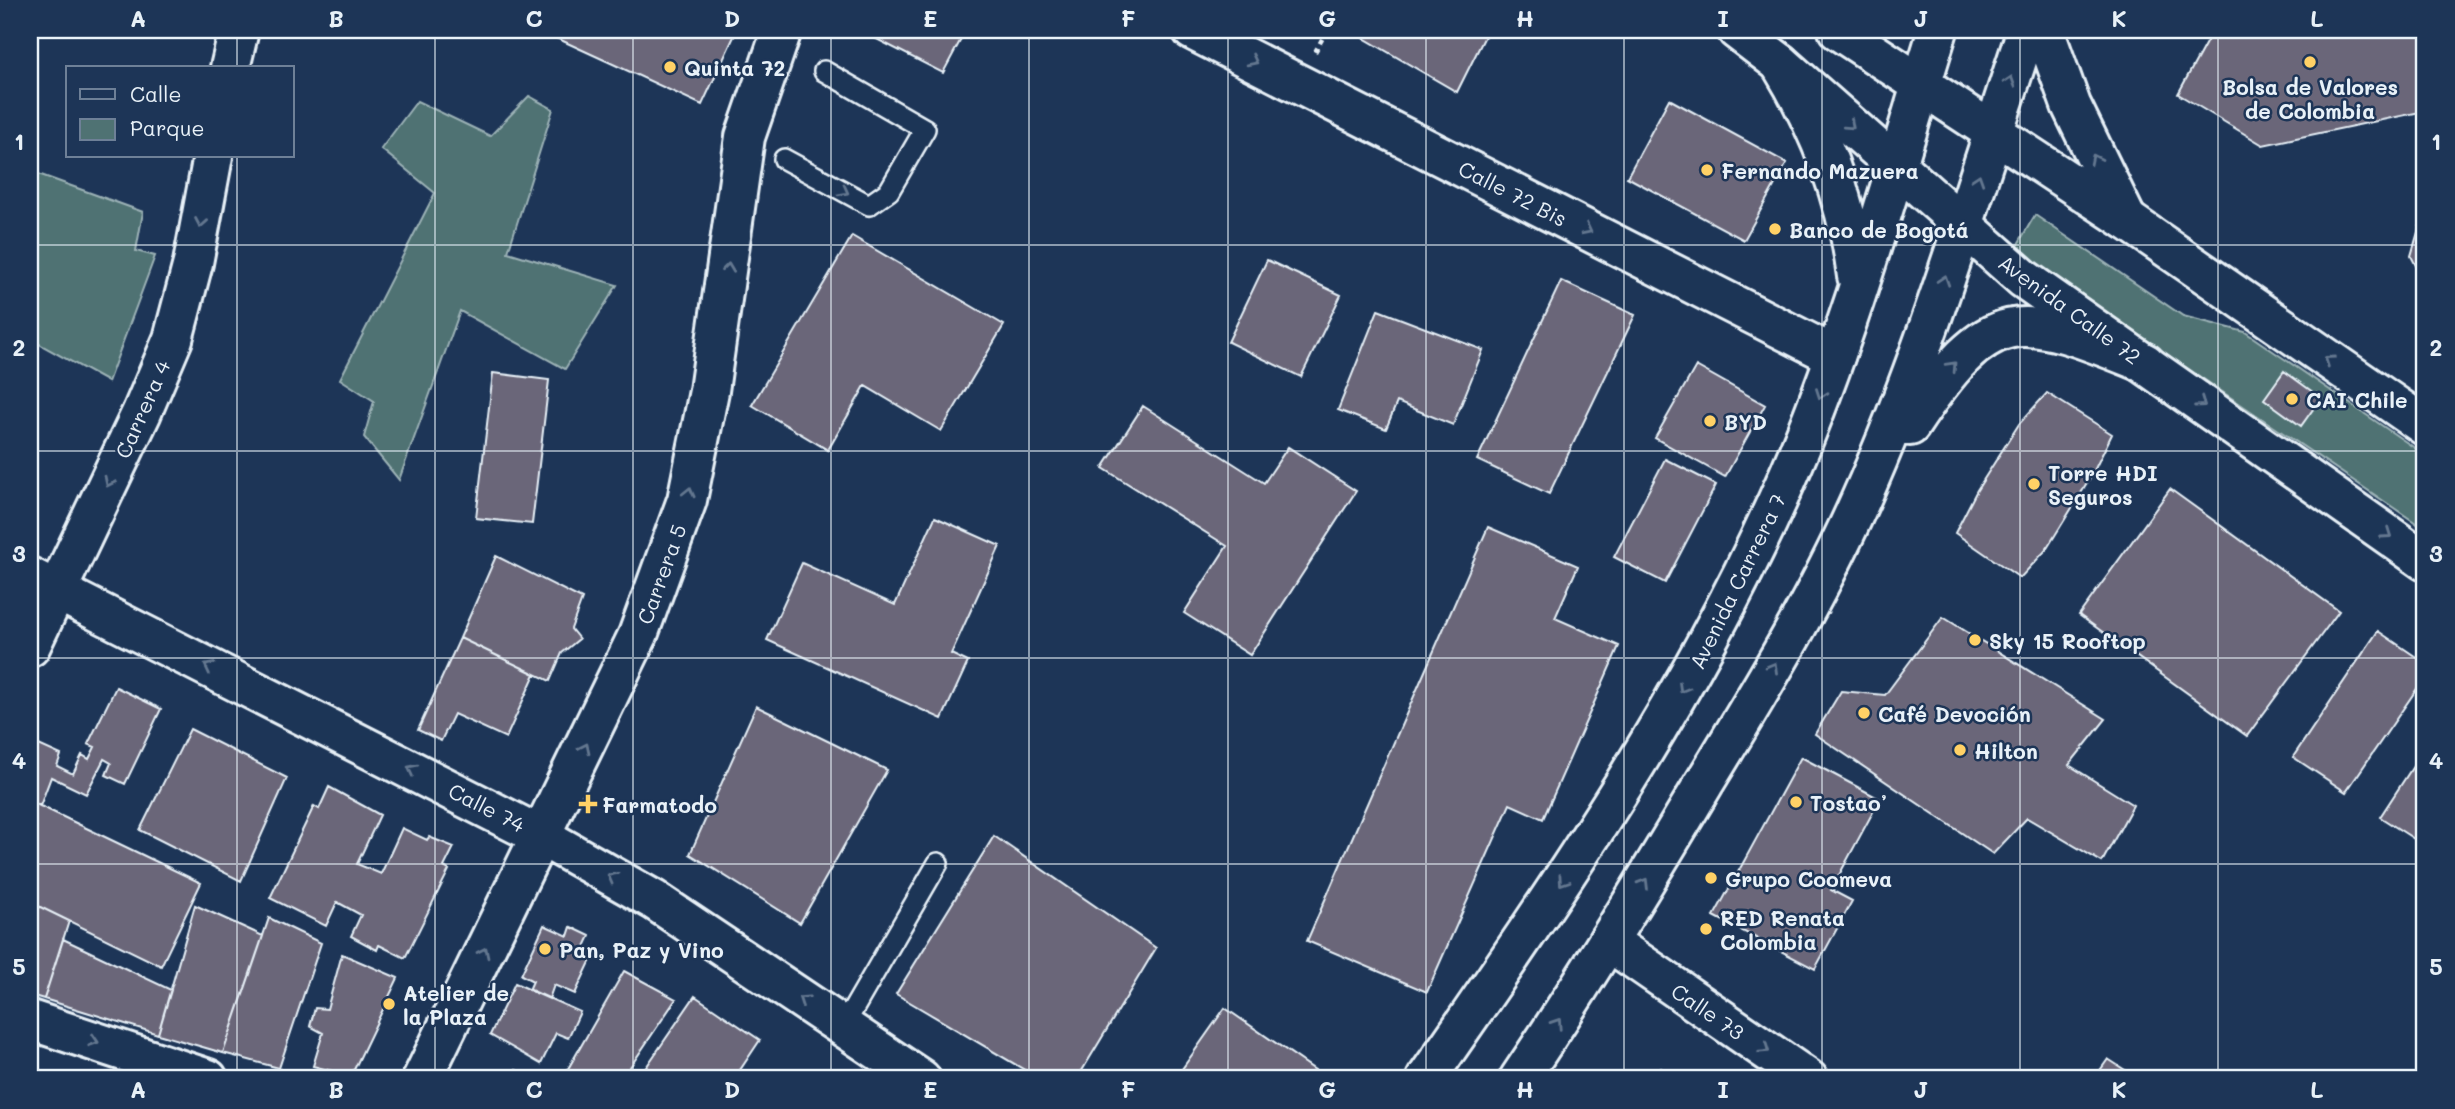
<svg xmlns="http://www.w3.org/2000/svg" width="2455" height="1109" font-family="Mali,sans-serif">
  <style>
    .green { fill: #4f7273; stroke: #9cb2b6; stroke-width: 2 }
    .building { fill: #6b6679; stroke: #e8f1f8; stroke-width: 2 }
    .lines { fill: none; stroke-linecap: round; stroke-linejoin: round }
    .lane-casing { stroke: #e8f1f8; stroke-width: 24 }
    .street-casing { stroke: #e8f1f8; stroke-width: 44 }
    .secondary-casing { stroke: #e8f1f8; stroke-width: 44 }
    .primary-casing { stroke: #e8f1f8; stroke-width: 44 }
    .path { stroke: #e8f1f8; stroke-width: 4.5; stroke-dasharray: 5 5; stroke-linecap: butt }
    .lane { stroke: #1d3557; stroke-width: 19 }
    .street { stroke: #1d3557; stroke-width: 38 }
    .secondary { stroke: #1d3557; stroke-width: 38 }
    .primary { stroke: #1d3557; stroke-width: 38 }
    .oneway { stroke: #64778f }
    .grid { fill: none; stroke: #e8f1f8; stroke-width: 2; stroke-opacity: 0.55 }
    .poi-dot { fill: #ffd166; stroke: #1d3557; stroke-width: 2.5 }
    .labels { text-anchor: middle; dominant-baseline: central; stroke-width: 5; stroke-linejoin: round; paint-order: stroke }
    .poi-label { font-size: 21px; font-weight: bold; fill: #e8f1f8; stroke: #1d3557; text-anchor: start }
    .street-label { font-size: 21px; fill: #e8f1f8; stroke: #1d3557 }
    .neatline { fill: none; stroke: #e8f1f8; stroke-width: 2.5 }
    .grid-label { font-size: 23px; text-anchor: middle; font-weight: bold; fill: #e8f1f8 }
  </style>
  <rect width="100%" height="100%" fill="#1d3557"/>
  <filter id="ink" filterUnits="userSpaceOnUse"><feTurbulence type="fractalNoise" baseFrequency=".0143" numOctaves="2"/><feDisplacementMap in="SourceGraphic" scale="14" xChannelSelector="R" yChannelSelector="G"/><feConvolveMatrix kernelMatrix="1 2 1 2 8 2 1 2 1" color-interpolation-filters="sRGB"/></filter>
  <g filter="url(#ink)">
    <!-- green -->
    <path class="green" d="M529 96 553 109 508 252 617 285 565 369 460 311 399 480 364 437 374 401 340 379 435 193 381 149 417 101 490 136Z
      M30 171 143 212 136 251 155 256 108 382 30 339Z
      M2035 215 2183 316 2245 332 2425 455V529L2014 251Z"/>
    <!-- building -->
    <path class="building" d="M539 30H737L702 105Z
      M859 30H966L943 73Z
      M1350 30H1488L1457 92Z
      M2213 30H2425V111L2263 145 2178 94Z
      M1669 99 1787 163 1744 240 1627 177Z
      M2425 208V283L2411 256Z
      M852 236 1004 325 941 431 865 386 828 450 752 405Z
      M1267 260 1341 295 1301 377 1228 342Z
      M1561 281 1635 315 1549 494 1477 460Z
      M1378 310 1483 350 1453 425 1397 402 1386 429 1338 410Z
      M1696 366 1765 405 1725 477 1655 438Z
      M2284 371 2321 398 2301 426 2264 399Z
      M493 373 549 380 532 524 476 518Z
      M2047 393 2112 434 2091 477 2046 550 2020 578 1955 533 1977 490 2019 424Z
      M1143 406 1264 483 1288 447 1356 491 1250 655 1184 613 1227 546 1103 468Z
      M1665 459 1716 485 1665 583 1614 557Z
      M2170 489 2339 611 2247 736 2079 615Z
      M935 517 1000 546 951 654 968 662 942 719 767 640 802 563 895 605Z
      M1488 527 1578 566 1555 618 1619 646 1543 819 1510 804 1427 992 1307 941Z
      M496 556 582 599 571 629 579 639 562 653 550 681 460 638Z
      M1943 617 2106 719 2069 765 2133 805 2102 862 2027 818 1993 854 1815 734 1841 691 1885 695Z
      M2378 631 2425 663V677L2346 792 2293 757Z
      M460 638 535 674 506 738 454 714 441 741 418 730Z
      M116 687 161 709 125 784 106 775 111 763 104 759 86 794 51 777 40 806 30 801V741L61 755 57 766 73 774 82 755 89 759 95 747 88 744Z
      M756 706 887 770 800 923 690 854Z
      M190 729 287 778 241 881 140 830Z
      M2425 748V846L2380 817Z
      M1801 757 1880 799 1831 890 1852 901 1815 969 1714 916Z
      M329 787 380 815 357 864 381 874 402 828 427 840 429 837 454 847 444 867 449 870 405 958 379 945 377 950 351 936 361 915 337 902 326 926 270 898 314 806 319 809Z
      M30 801 201 883 161 966 30 902Z
      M994 836 1156 948 1077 1079H1040L896 994Z
      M30 902 69 921 44 999 30 995Z
      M195 905 263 936 223 1053 158 1034Z
      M269 918 321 943 279 1068 223 1053Z
      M544 925 568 936 571 927 590 936 581 955 591 960 575 994 554 985 549 999 529 990 533 981 521 975Z
      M63 939 171 990 158 1034 44 999Z
      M342 954 398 978 351 1076 313 1066 323 1033 310 1026 315 1008 327 1009Z
      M624 971 676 999 622 1079H573L565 1074Z
      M515 983 580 1012 568 1038 556 1033 541 1064 490 1035Z
      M695 996 760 1040 734 1079H638Z
      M1225 1008 1328 1079H1175Z
      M2108 1059 2139 1079H2094Z
      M1661 1068 1677 1079H1618L1619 1078Z
      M516 1070 533 1079H511Z"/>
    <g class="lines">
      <defs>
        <path id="lane" d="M784 159 869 205 889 191 925 129 824 71
          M843 1027 938 863"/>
        <path id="street" d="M1192 30 1835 356
          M30 577 541 836 654 900 921 1079
          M30 1020 208 1079"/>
        <path id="secondary" d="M1737 30 1780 63 2024 279 2425 561
          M1838 30 2127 220 2425 426
          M230 68 239 30
          M30 647 142 412 173 339 193 263 213 156
          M1608 941 1808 1079
          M422 1079 638 635 687 500 709 391 745 137 782 30"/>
        <path id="primary" d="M2044 30 2071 105 2127 220
          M1780 63C1821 130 1847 199 1857 276
          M1910 426C1992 302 2016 311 2145 363
          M1426 1079C1561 885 1696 690 1790 472 1851 330 1892 178 1938 30
          M1519 1079C1584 983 1644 884 1703 785 1759 693 1816 600 1860 501 1928 349 1974 188 2027 30"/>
      </defs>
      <!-- lane casing -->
      <use href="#lane" class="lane-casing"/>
      <!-- street casing -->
      <use href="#street" class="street-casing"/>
      <!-- secondary casing -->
      <use href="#secondary" class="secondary-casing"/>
      <!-- primary casing -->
      <use href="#primary" class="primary-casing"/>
      <!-- path -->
      <path class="path" d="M1315 52 1327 30"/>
      <!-- lane -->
      <use href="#lane" class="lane"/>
      <!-- street -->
      <use href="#street" class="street"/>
      <!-- secondary -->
      <use href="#secondary" class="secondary"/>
      <!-- primary -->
      <use href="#primary" class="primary"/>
    </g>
    <!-- one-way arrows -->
    <defs><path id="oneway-chevron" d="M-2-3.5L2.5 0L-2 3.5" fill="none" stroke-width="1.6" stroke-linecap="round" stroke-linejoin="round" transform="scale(1.75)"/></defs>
    <g class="oneway">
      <use href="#oneway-chevron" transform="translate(1253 61) rotate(27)"/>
      <use href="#oneway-chevron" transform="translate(2010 81) rotate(-72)"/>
      <use href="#oneway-chevron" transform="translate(1850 125) rotate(42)"/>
      <use href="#oneway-chevron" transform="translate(2095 159) rotate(-116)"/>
      <use href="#oneway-chevron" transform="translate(1978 179) rotate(-72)"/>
      <use href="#oneway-chevron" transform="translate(844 191) rotate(28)"/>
      <use href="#oneway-chevron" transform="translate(201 223) rotate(100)"/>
      <use href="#oneway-chevron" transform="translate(1587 230) rotate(27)"/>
      <use href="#oneway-chevron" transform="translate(728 268) rotate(-83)"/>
      <use href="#oneway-chevron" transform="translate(1944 280) rotate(-72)"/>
      <use href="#oneway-chevron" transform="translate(2329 360) rotate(-145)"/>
      <use href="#oneway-chevron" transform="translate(1952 366) rotate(-47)"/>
      <use href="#oneway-chevron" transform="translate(1821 394) rotate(110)"/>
      <use href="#oneway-chevron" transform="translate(2201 403) rotate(35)"/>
      <use href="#oneway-chevron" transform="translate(109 482) rotate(116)"/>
      <use href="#oneway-chevron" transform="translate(689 492) rotate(-77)"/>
      <use href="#oneway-chevron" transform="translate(2387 534) rotate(35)"/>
      <use href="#oneway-chevron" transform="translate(209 667) rotate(-153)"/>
      <use href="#oneway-chevron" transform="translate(1773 667) rotate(-60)"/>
      <use href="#oneway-chevron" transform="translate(1683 688) rotate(120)"/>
      <use href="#oneway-chevron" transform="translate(585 748) rotate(-64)"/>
      <use href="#oneway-chevron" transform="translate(412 769) rotate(-153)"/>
      <use href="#oneway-chevron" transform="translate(612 877) rotate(-151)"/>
      <use href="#oneway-chevron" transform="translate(1563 881) rotate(124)"/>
      <use href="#oneway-chevron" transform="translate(1644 883) rotate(-59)"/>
      <use href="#oneway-chevron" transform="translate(484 952) rotate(-64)"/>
      <use href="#oneway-chevron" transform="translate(803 1000) rotate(-146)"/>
      <use href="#oneway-chevron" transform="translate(1557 1023) rotate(-57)"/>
      <use href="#oneway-chevron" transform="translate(94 1041) rotate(18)"/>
      <use href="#oneway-chevron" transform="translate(1765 1049) rotate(34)"/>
    </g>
  </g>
  <!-- grid -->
  <path class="grid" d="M237 30V68M435 30V1079M633 30V1079M831 30V1079M1029 30V1079M1228 30V1079M1426 30V1079M1624 30V1079M1822 30V1079M2020 30V1079M2218 30V1079M237 156V1079M30 245H2425M30 451H2425M30 658H2425M30 864H2425"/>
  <!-- markers -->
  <g class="poi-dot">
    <circle cx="2310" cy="62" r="7"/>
    <circle cx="670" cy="67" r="7"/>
    <circle cx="1707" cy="170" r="7"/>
    <circle cx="1775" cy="229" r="7"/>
    <circle cx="2292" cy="399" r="7"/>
    <circle cx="1710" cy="421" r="7"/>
    <circle cx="2034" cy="484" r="7"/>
    <circle cx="1975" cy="640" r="7"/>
    <circle cx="1864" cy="713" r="7"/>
    <circle cx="1960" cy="750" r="7"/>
    <circle cx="1796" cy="802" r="7"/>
    <path d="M584.5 793.5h7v7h7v7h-7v7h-7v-7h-7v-7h7z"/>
    <circle cx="1711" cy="878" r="7"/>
    <circle cx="1706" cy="929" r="7"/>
    <circle cx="545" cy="949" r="7"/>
    <circle cx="389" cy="1004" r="7"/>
  </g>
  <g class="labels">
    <!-- poi labels -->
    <g class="poi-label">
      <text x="684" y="67">Quinta 72</text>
      <text x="2310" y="86" text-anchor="middle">Bolsa de Valores<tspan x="2310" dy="24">de Colombia</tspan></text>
      <text x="1721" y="170">Fernando Mazuera</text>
      <text x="1789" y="229">Banco de Bogotá</text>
      <text x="2306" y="399">CAI Chile</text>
      <text x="1724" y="421">BYD</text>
      <text x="2048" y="472">Torre HDI<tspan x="2048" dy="24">Seguros</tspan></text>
      <text x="1989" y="640">Sky 15 Rooftop</text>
      <text x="1878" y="713">Café Devoción</text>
      <text x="1974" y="750">Hilton</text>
      <text x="1810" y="802">Tostao’</text>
      <text x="602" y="804">Farmatodo</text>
      <text x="1725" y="878">Grupo Coomeva</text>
      <text x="1720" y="917">RED Renata<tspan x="1720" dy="24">Colombia</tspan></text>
      <text x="559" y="949">Pan, Paz y Vino</text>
      <text x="403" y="992">Atelier de<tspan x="403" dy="24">la Plaza</tspan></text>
    </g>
    <!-- street labels -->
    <g class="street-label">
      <text transform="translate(1513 193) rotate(27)">Calle 72 Bis</text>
      <text transform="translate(2070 309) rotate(36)">Avenida Calle 72</text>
      <text transform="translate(142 409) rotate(-66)">Carrera 4</text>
      <text transform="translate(661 574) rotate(-70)">Carrera 5</text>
      <text transform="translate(1737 581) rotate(-64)">Avenida Carrera 7</text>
      <text transform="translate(487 807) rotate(27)">Calle 74</text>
      <text transform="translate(1708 1011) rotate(34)">Calle 73</text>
    </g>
  </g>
  <!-- margin -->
  <rect width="2455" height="1109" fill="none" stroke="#1d3557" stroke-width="77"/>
  <!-- legend -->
  <rect x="66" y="66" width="228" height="91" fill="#1d3557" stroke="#6e8097" stroke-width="2"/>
  <rect x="80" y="89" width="35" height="10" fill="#1d3557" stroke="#6e8097" stroke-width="2"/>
  <text x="130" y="102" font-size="21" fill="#e8f1f8">Calle</text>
  <rect x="80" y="119" width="35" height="21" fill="#4f7273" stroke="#6e8097" stroke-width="2"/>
  <text x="130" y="136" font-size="21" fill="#e8f1f8">Parque</text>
  <rect x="38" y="38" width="2378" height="1032" class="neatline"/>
  <g class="grid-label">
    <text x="138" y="27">A</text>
    <text x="336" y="27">B</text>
    <text x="534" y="27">C</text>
    <text x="732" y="27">D</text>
    <text x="930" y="27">E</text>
    <text x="1128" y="27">F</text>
    <text x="1327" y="27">G</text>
    <text x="1525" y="27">H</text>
    <text x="1723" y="27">I</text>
    <text x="1921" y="27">J</text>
    <text x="2119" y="27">K</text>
    <text x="2317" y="27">L</text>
    <text x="19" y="150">1</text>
    <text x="2436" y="150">1</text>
    <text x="19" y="356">2</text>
    <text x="2436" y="356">2</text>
    <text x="19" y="562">3</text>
    <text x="2436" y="562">3</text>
    <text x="19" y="769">4</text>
    <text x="2436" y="769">4</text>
    <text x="19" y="975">5</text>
    <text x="2436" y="975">5</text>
    <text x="138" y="1098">A</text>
    <text x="336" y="1098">B</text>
    <text x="534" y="1098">C</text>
    <text x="732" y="1098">D</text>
    <text x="930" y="1098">E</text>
    <text x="1128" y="1098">F</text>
    <text x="1327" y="1098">G</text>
    <text x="1525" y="1098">H</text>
    <text x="1723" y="1098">I</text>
    <text x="1921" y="1098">J</text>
    <text x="2119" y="1098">K</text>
    <text x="2317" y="1098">L</text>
  </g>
</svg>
